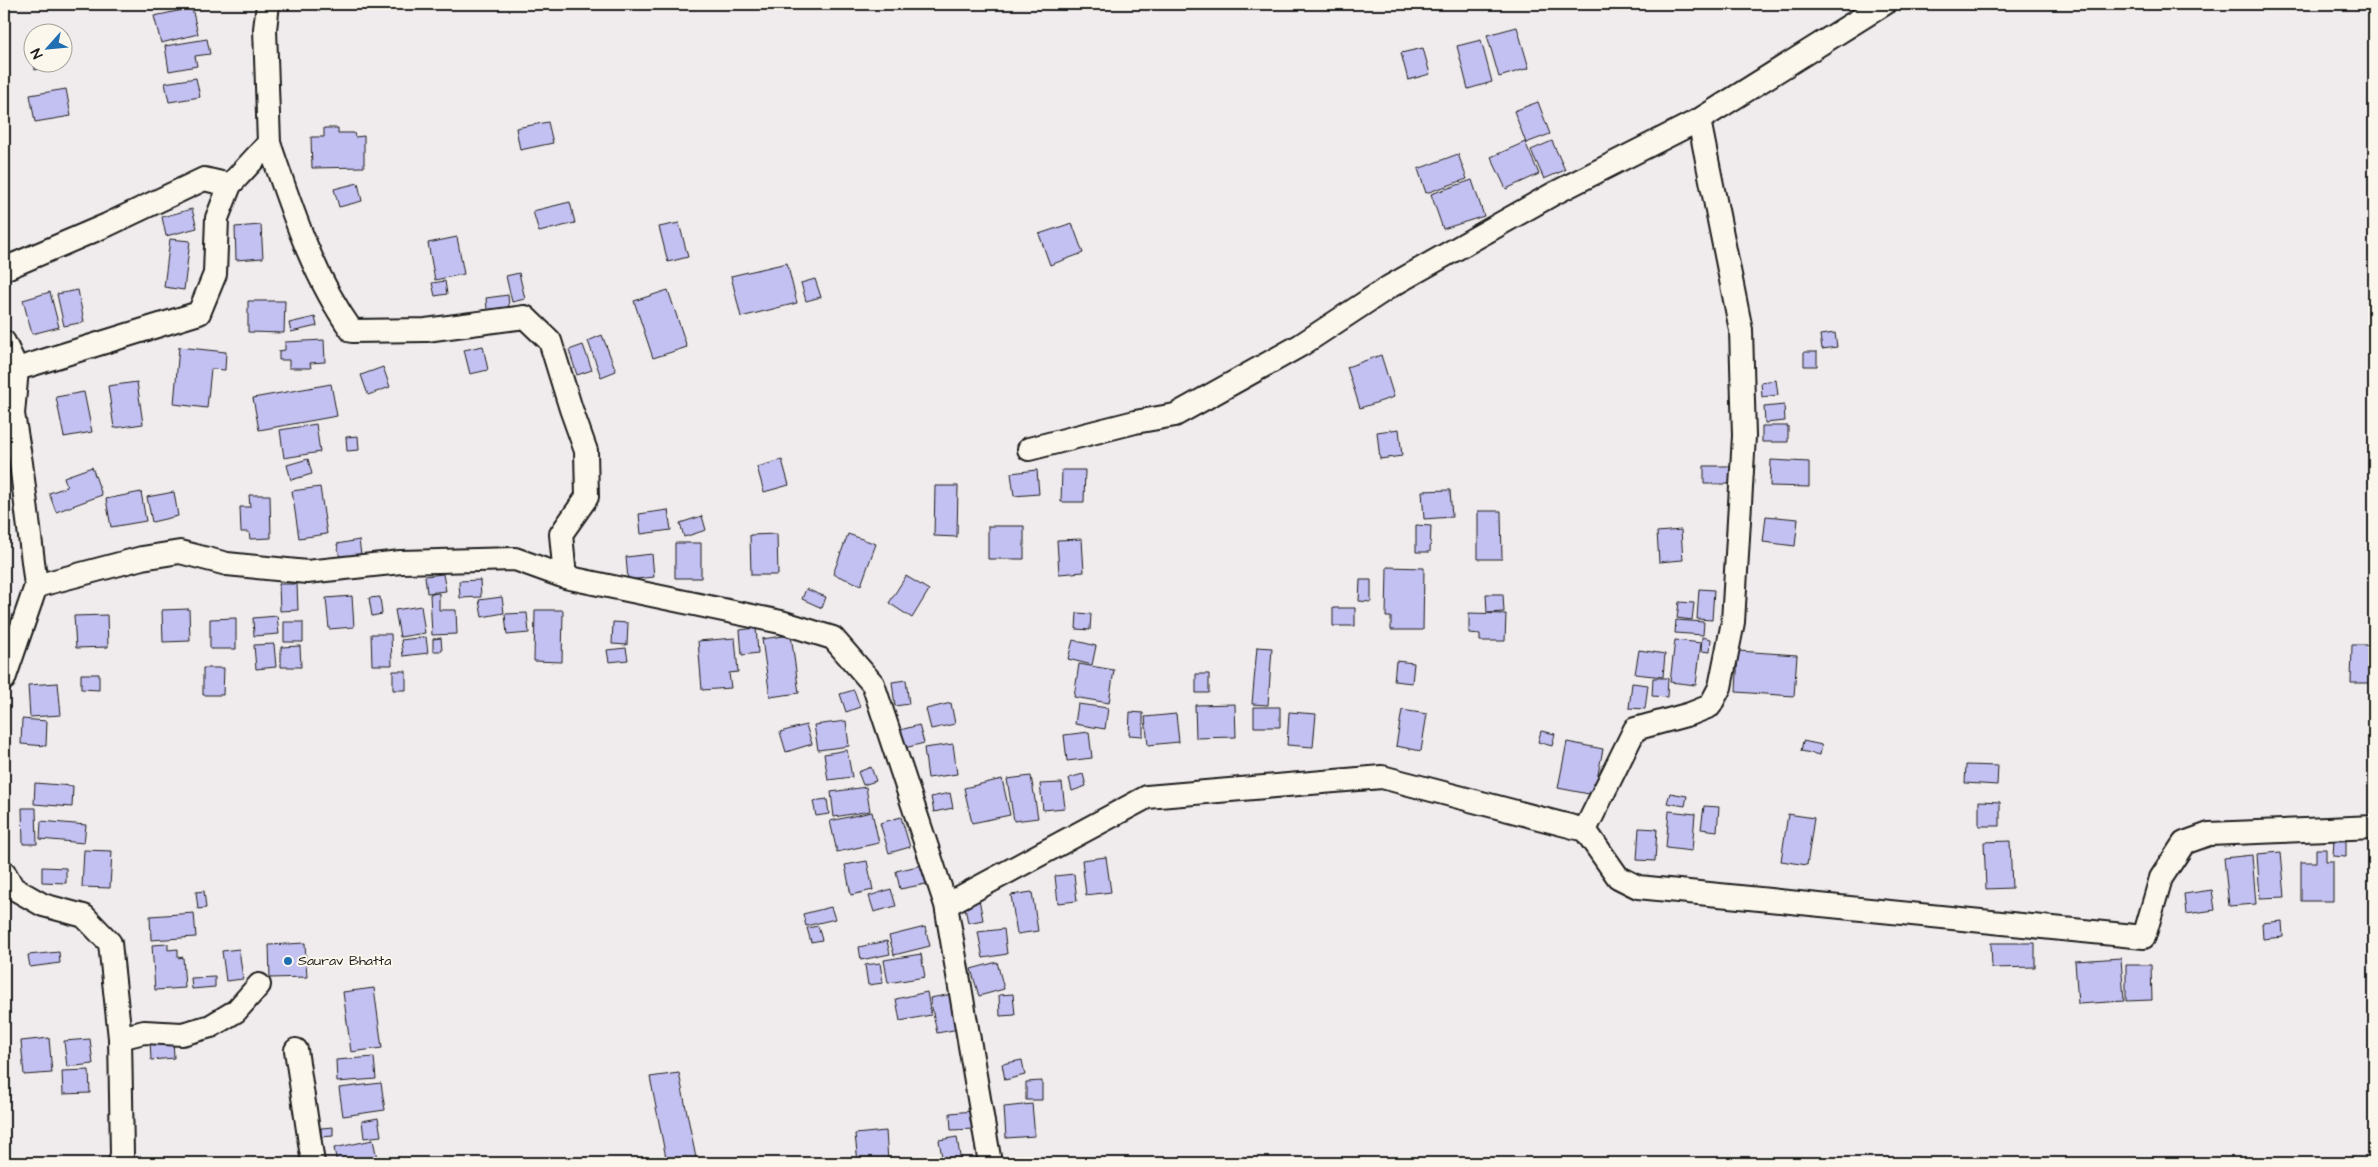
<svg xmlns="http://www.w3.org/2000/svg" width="2378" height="1167" font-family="'Architects Daughter',sans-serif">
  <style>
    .building { fill: #c3c0f2; stroke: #1c1c1c }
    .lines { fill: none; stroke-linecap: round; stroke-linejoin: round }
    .minor-casing { stroke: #1c1c1c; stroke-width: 26 }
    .minor { stroke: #fbf7ec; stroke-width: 22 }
    .poi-dot { fill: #1f6fb2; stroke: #fbf7ec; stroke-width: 2 }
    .labels { text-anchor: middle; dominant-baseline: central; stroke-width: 4; stroke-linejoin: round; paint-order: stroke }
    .poi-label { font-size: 14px; fill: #1c1c1c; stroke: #fbf7ec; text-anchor: start }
  </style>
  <rect width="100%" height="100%" fill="#f0eced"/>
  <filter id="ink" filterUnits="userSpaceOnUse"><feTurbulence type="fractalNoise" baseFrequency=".02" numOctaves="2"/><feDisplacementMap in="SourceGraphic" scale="10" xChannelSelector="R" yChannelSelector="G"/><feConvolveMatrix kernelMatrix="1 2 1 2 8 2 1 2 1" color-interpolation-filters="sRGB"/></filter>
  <g filter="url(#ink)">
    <!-- building -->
    <path class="building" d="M192 8 198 34 161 43 154 16Z
      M1517 27 1529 68 1499 77 1487 35Z
      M207 39 210 54 195 56 197 66 169 71 165 46Z
      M1481 40 1492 82 1468 89 1457 46Z
      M1423 48 1430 74 1408 80 1401 53Z
      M34 62H60L61 63 35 70Z
      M196 78 200 97 169 102 165 83Z
      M66 89 71 116 35 122 30 95Z
      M1538 102 1550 134 1526 143 1514 111Z
      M548 122 553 143 520 150 516 128Z
      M324 128H338V133H354L355 137 364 136V167L312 168 311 137H324Z
      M1552 141 1565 170 1544 179 1531 150Z
      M1525 142 1539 174 1506 189 1491 157Z
      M1458 154 1467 179 1426 193 1418 169Z
      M1472 180 1484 216 1443 229 1431 194Z
      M358 183 362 201 339 207 334 189Z
      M570 202 575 223 539 232 533 211Z
      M192 209 197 228 166 236 162 217Z
      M679 223 688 257 668 262 659 227Z
      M1072 223 1083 253 1050 265 1039 234Z
      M261 225 263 258 236 260 235 227Z
      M457 237 464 274 435 280 428 243Z
      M170 239 190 241 184 290 164 287Z
      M787 263 797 303 741 317 731 276Z
      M519 273 525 299 512 302 506 276Z
      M815 279 821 297 806 301 801 283Z
      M445 281 447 294 435 296 432 283Z
      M78 290 84 322 64 326 57 294Z
      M668 290 687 347 653 358 634 301Z
      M50 292 59 327 32 334 23 300Z
      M508 295 509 307 487 310 486 298Z
      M248 301H285L284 333 248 332Z
      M315 317 317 326 291 332 289 323Z
      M1835 333 1837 347 1822 349 1820 335Z
      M602 335 616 371 601 377 588 341Z
      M324 340 325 362 310 363 311 368H289V360H279V351L285 350V342Z
      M583 345 592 370 577 375 569 350Z
      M483 346 488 370 470 374 464 350Z
      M179 347 226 352 225 370 211 369 207 408 174 404Z
      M1804 352H1817V366H1804Z
      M1381 355 1394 397 1360 408 1347 367Z
      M383 367 390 387 368 395 361 375Z
      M1776 380 1778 395 1762 397 1761 382Z
      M137 382 143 424 114 428 108 386Z
      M331 384 337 416 259 430 253 398Z
      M84 392 92 432 64 437 56 397Z
      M1784 405 1785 421 1765 423 1764 407Z
      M316 424 320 452 284 458 280 430Z
      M1762 426H1788V442H1762Z
      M1399 429 1402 456 1380 459 1377 432Z
      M358 436 359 450 347 451 346 437Z
      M308 459 312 474 291 480 287 465Z
      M782 460 789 485 764 492 757 467Z
      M1771 460 1809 462V487L1770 486Z
      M1704 466H1730V484H1704Z
      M92 467 102 495 56 512 49 493 67 487 64 477Z
      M1037 470 1039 494 1014 496 1011 473Z
      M1062 470H1085L1084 502H1061Z
      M935 486H958L957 537 934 536Z
      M320 487 327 534 299 538 292 491Z
      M1450 490 1452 517 1424 519 1422 491Z
      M141 492 146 521 111 527 106 499Z
      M174 492 178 516 152 522 147 497Z
      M249 495H270L271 538 250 539 249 532H241L240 507H250Z
      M668 510 671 530 641 534 639 514Z
      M1478 511H1501L1502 559H1478Z
      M702 516 706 530 684 537 680 523Z
      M1766 516 1798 519 1795 546 1763 542Z
      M1416 525 1431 526 1430 552H1416Z
      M988 526H1024V559H988Z
      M1681 530 1683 560 1659 562 1657 532Z
      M777 534 778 575H751L750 535Z
      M848 534 876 544 861 585 833 574Z
      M1082 539 1084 572 1059 574 1057 540Z
      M359 540 361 555 340 558 337 544Z
      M675 543H701V578H675Z
      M652 554 654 577 628 580 626 557Z
      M1387 567 1424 568 1423 630H1391V617H1386Z
      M443 574 446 591 427 593 425 576Z
      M906 576 929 590 912 618 889 603Z
      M480 580 481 597 460 598 459 581Z
      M1360 580H1371V602L1359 601Z
      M279 584H297L298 610 280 611Z
      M806 589 826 597 822 608 802 599Z
      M1699 589 1714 590 1712 620 1697 619Z
      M439 593V610H456L457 634 432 635 430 594Z
      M1486 594H1503L1504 612 1487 613Z
      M352 596 354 627 329 629 326 598Z
      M380 597 382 614 372 616 369 598Z
      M502 597 504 613 482 617 479 600Z
      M1679 602 1694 603 1692 620 1677 618Z
      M421 606 425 633 400 637 395 610Z
      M1333 608H1355V626H1333Z
      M189 609 190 641 163 642 162 610Z
      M535 610H563L562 662 534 661Z
      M527 613 529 633 507 635 505 614Z
      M1077 613 1091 614 1090 630 1076 629Z
      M1469 613 1506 614 1505 641H1480V634L1469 633Z
      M107 615 108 647 76 648 74 616Z
      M277 616 279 634 254 636 253 618Z
      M236 618V649H210V619Z
      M1676 620 1704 622 1703 635 1675 633Z
      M284 622H303V642H284Z
      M613 622 628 623 627 645 612 644Z
      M756 628 758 653 742 655 740 630Z
      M371 634H391L392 665H372Z
      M791 635 799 693 770 697 762 639Z
      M426 637 428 653 403 656 401 640Z
      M1702 637 1711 639 1710 652 1701 651Z
      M441 638 442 651H433V639Z
      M735 638 738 672 729 673 731 688 702 690 698 641Z
      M1073 640 1096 646 1092 665 1068 659Z
      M1675 640 1701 643 1696 685 1670 682Z
      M274 644 276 667 256 669 254 645Z
      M2352 645H2374V683H2351Z
      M300 646 301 667H281V647Z
      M1257 647 1272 648 1268 705 1252 704Z
      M626 648 628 660 609 662 607 650Z
      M1639 650 1665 654 1663 677 1635 674Z
      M1738 651 1797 655 1794 696 1736 692Z
      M1396 661 1414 663 1412 683 1394 681Z
      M1079 664 1114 670 1109 703 1074 697Z
      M203 668H224L223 695H203Z
      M393 671H406V690H393Z
      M81 674H99V690L81 689Z
      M1196 674H1209V693H1196Z
      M1653 678H1668L1667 697 1652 696Z
      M906 680 909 704 895 706 892 682Z
      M58 683 61 715 30 717 28 685Z
      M1632 683 1648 685 1645 709 1629 708Z
      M854 690 860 707 846 712 840 694Z
      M951 703 955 724 931 729 926 709Z
      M1078 704 1108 708 1105 729 1075 724Z
      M1235 704 1236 737 1196 738 1195 705Z
      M1254 707H1280V727H1254Z
      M1402 710 1427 714 1421 751 1396 746Z
      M1130 712 1143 713V736L1129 735Z
      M1289 712 1316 714 1313 747 1287 745Z
      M1176 714 1179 742 1148 745 1145 717Z
      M22 719 47 721 46 746 21 744Z
      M846 721 849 746 818 750 814 725Z
      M806 725 812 744 786 752 780 732Z
      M919 725 924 743 905 748 900 730Z
      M1541 731 1555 734 1552 746 1538 742Z
      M1089 732 1092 758 1067 761 1064 735Z
      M1803 741 1822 745 1820 755 1801 751Z
      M1567 742 1603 749 1594 795 1558 788Z
      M953 744 957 774 928 778 924 748Z
      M847 750 852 777 828 780 824 754Z
      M1966 765 1998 766 1997 785 1965 783Z
      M871 767 876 781 863 785 858 772Z
      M1083 774 1086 786 1072 791 1069 778Z
      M1031 776 1038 818 1014 821 1007 779Z
      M1002 779 1010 815 972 823 964 788Z
      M35 783 73 786 72 807 34 804Z
      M1062 783 1065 808 1043 810 1040 784Z
      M866 787 870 811 834 817 831 792Z
      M950 793 953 808 934 812 931 797Z
      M1670 793 1687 796 1685 806 1667 803Z
      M827 799 829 814 816 816 813 801Z
      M1979 801 2000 802V826H1979Z
      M1704 806 1719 807 1717 831 1701 829Z
      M22 808H36L37 844H23Z
      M1669 811 1695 814 1692 851 1666 848Z
      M872 812 879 843 837 852 830 821Z
      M1788 814 1814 818 1807 865 1781 861Z
      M901 817 910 847 889 853 880 823Z
      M41 821 86 825 84 843 40 839Z
      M1639 828 1657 829 1655 861 1637 860Z
      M2334 840H2346V857L2333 856Z
      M2010 841 2012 888 1986 889 1984 842Z
      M2316 849H2326V861H2333V901H2301V862H2316Z
      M84 850 112 851 110 888 82 887Z
      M2281 852 2285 897 2260 898 2257 854Z
      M2252 855 2256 904 2229 906 2224 858Z
      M1106 857 1111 892 1086 895 1082 860Z
      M867 861 873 890 851 895 845 865Z
      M927 864 931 883 900 889 896 871Z
      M42 867 66 868V883L42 882Z
      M1074 874 1077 901 1058 903 1055 876Z
      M891 889 896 906 874 912 869 896Z
      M2212 890 2215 910 2186 914 2184 894Z
      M204 891 206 908 198 909 196 892Z
      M1032 892 1038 931 1017 934 1011 895Z
      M979 899 983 920 968 923 964 902Z
      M831 907 835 919 806 926 803 914Z
      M194 913 196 937 151 940 150 916Z
      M2282 921 2283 937 2263 939 2262 923Z
      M818 926 822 940 811 942 807 928Z
      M925 927 930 946 894 955 889 936Z
      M1004 929 1007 954 983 958 978 932Z
      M887 941 890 954 861 960 859 947Z
      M305 943 307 977 270 978 269 945Z
      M1991 943H2035V967L1992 968Z
      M168 944V950L178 949V958L183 957 185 988 155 990 152 945Z
      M239 949 243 979 226 981 222 951Z
      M59 952 60 963 30 967 28 955Z
      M921 954 925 977 888 983 884 960Z
      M2121 958 2124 1001 2078 1004 2075 961Z
      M997 962 1004 989 979 996 971 969Z
      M880 963 883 983 868 985 865 965Z
      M2126 965H2151L2152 1000 2126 1001Z
      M215 977V987L192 989 191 978Z
      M374 988 382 1048 351 1052 343 992Z
      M927 992 931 1015 900 1021 896 999Z
      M952 994 959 1029 937 1033 930 998Z
      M1013 994 1015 1015 1000 1016 999 995Z
      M49 1038 52 1073 24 1075 21 1041Z
      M90 1039 93 1064 67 1067 64 1041Z
      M173 1039 174 1058 151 1060 150 1040Z
      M374 1057 376 1079 337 1082 336 1060Z
      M1022 1060 1025 1075 1005 1080 1002 1064Z
      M89 1070 90 1093 63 1094 62 1071Z
      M679 1073 697 1163H667L650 1077Z
      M1042 1081V1100H1026V1082Z
      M381 1083 385 1110 343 1116 339 1088Z
      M1032 1104 1035 1136 1006 1138 1004 1107Z
      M973 1111 974 1129 951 1130 950 1113Z
      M378 1118 381 1136 364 1138 362 1121Z
      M333 1127V1136L321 1137V1128Z
      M886 1131 888 1161 858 1163 855 1134Z
      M957 1137 961 1163H943L939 1140Z
      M373 1140 378 1163H337L334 1148Z
      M1031 1158V1163H1013L1012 1160Z"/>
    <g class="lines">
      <defs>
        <path id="minor" d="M269 143C291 207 312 275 352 331L426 330 525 317 550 341 571 409 586 451 587 497 561 534 565 577 781 622 833 638 873 684 946 905 990 1163
          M4 269 107 225 204 179 230 185
          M4 342 17 369
          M1029 449 1135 422 1175 415 1301 345 1389 287 1553 194 1699 120
          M36 586 142 558 180 552 227 564 307 572 401 562 515 559 565 577
          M4 679 36 586 21 463 13 414 17 369 199 313 215 274 217 218 230 185 269 143 265 29 268 4
          M1585 830 1635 729 1690 714 1710 706 1720 687 1733 622 1744 436 1741 330 1699 120 1884 4
          M4 872 13 888 43 905 84 916 110 943 120 1038 122 1154 120 1163
          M946 905 1147 797 1382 777 1585 830 1618 877 1638 887 2144 937 2161 878 2184 843 2209 834 2374 827
          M120 1038 144 1032 182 1034 211 1026 236 1011 259 985
          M296 1050 313 1163"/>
      </defs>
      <!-- minor casing -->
      <use href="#minor" class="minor-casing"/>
      <!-- minor -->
      <use href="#minor" class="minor"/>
    </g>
  </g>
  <!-- markers -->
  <circle class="poi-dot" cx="288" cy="961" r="5"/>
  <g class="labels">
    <!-- poi labels -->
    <g class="poi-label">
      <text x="298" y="961">Saurav Bhatta</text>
    </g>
  </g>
  <!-- margin -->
  <rect width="2378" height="1167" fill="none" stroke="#fbf7ec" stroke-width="20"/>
  <rect x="10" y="10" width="2358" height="1147" fill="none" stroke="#1c1c1c" stroke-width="2" filter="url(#ink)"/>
  <!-- north arrow -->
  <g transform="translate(48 48) rotate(243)"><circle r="24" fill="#fbf7ec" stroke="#a29f99"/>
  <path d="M0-4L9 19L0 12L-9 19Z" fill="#1f6fb2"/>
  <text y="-8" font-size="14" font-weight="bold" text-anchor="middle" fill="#1c1c1c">N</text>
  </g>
</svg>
